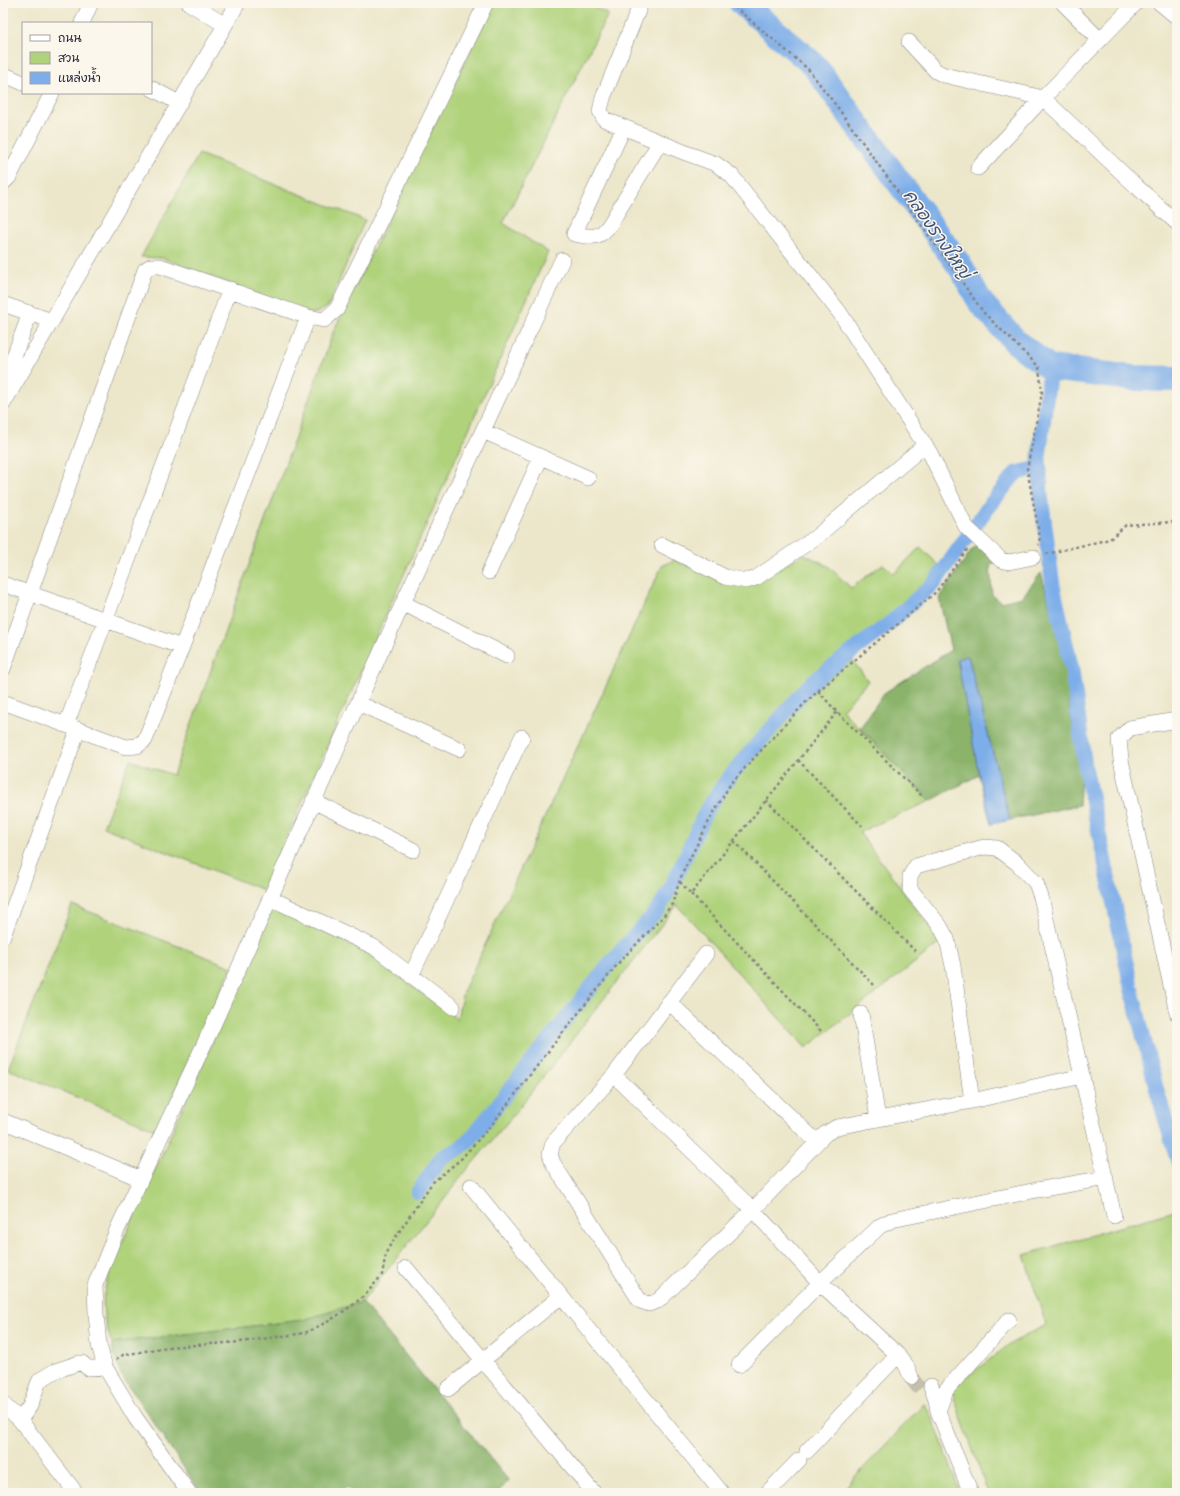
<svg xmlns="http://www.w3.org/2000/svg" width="1180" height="1496" font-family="'Indie Flower','Playpen Sans Thai',sans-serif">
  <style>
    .green { fill: #afd27a; stroke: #687a5a }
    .forest { fill: #8bb46a; stroke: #566b52 }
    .water { fill: #7eaee9; stroke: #506892 }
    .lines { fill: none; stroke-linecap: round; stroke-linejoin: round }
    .canal { stroke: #7eaee9; stroke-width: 15 }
    .river { stroke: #7eaee9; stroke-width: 26 }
    .minor-tunnel { stroke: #c4c0ad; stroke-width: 15; stroke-dasharray: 15 8; stroke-linecap: butt }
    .minor-casing { stroke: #878482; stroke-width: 16 }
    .path { stroke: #878482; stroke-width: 2.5; stroke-dasharray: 3 3; stroke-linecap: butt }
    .minor { stroke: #fff; stroke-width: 15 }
    .labels { text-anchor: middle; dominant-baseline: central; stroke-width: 3; stroke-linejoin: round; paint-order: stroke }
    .water-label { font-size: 18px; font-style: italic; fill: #425378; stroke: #fbf7ec }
  </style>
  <rect width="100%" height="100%" fill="#fbf7ec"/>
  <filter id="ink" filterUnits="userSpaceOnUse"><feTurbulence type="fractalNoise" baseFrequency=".025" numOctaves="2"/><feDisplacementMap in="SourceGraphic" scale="8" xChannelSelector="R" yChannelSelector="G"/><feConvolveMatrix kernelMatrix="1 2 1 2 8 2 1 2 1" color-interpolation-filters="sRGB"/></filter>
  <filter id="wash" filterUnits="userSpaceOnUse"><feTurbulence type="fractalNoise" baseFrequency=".012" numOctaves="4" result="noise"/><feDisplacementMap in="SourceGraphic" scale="16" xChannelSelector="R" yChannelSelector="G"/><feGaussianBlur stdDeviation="0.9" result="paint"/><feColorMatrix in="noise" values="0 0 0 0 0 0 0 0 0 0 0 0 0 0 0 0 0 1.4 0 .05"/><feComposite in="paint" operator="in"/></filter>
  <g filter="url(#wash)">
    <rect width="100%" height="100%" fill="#ece7ca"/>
    <!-- green -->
    <path class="green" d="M494 3H585L608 14 503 223 548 252 263 890 103 827 130 760 173 775 334 330Z
      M199 154 365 220 328 307 316 313 309 314 162 258 141 257Z
      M920 547 946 572 924 598 850 657 868 681 842 710 930 801 859 832 941 942 806 1048 677 905 511 1118 466 1171 362 1302 303 1320 112 1343C98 1306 102 1291 116 1256L273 908 367 952 457 1019 463 992 662 566 674 560 723 581 747 584 804 554 828 566 851 588 883 564 894 574Z
      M72 905 232 967 157 1130 8 1069Z
      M1177 1210V1493H988L951 1389 1010 1344 1046 1325 1024 1255Z
      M925 1403 942 1442 960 1493H840Z"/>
    <!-- forest -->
    <path class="forest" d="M978 545 996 562 990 565 992 595 1001 602 1022 597 1041 573 1069 674V707L1081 773 1079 805 1010 820 968 656 957 659 979 775 930 801 860 728 884 693 951 650 939 598 972 549Z
      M362 1302 509 1481 497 1493H353L347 1487 341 1493H201L122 1376 113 1352 112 1343 303 1320Z"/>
    <!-- water -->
    <path class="water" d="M968 656 1010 820 991 824 979 775 957 659Z"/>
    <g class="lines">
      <!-- canal -->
      <path class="canal" d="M1050 368 1039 457 1041 496 1053 586 1072 670 1085 767 1132 991 1156 1087 1177 1159
        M418 1192 441 1158 460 1148 472 1137 611 962 660 907 679 871 704 815 723 785 746 757 812 682 891 622 935 582 988 507 1016 473 1039 468"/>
      <!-- river -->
      <path class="river" d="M742 3 814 65 962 269 981 303 1016 342 1050 368 1133 378 1177 379"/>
    </g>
  </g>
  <g filter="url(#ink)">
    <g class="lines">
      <!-- minor-tunnel -->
      <path class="minor-tunnel" d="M911 1377 923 1394"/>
      <defs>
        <path id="minor" d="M189 3 225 25
          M641 3 603 98 600 111 604 119 686 153 716 164 731 175 840 313 930 453 966 527 1001 560 1009 562 1033 557
          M1063 3 1100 40
          M1160 3 1177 17
          M82 23 91 3
          M909 42 936 71 944 75 1043 98 1136 186 1177 223
          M3 74 23 83
          M151 88 179 103
          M624 127 574 234C592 237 599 240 610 224L660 142
          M978 168 1043 98 1136 3
          M3 183 9 177 52 93
          M3 304 52 321
          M3 386 30 313
          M3 404 238 3
          M483 431 588 478
          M662 545 725 577 747 581 756 578 816 537 925 445
          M489 572 541 457
          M3 584 182 647
          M403 603 507 656
          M3 669 145 270 151 266H160L308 317 324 320 337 309 486 3
          M3 702 126 747 137 746 145 740 182 647 308 317
          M358 703 459 749
          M1177 720 1130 728 1119 739 1121 760 1177 1013
          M66 725 230 289
          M313 801 413 850
          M270 898 374 947 453 1007
          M3 936 78 730
          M706 954 614 1075 553 1143 550 1154 553 1163 640 1301 649 1304 658 1301 753 1210 825 1134 837 1127 972 1101 1082 1076
          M411 976 522 737
          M669 1002 817 1142
          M861 1014 878 1119
          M614 1075 753 1210 820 1283 898 1355 906 1365 911 1377
          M972 1101 953 966 947 939 940 926 910 889V876L916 866 984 847 997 848 1017 863 1036 883 1041 897 1114 1216
          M3 1121 141 1179
          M471 1186 561 1296
          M406 1268 594 1493
          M739 1365 820 1283 880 1226 892 1220 1037 1190 1106 1178
          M931 1386 936 1400 938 1411 971 1493
          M448 1389 561 1296 722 1493
          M3 1404 20 1420 76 1493
          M938 1411 946 1390 1009 1320
          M20 1420 30 1406 38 1384 40 1380 55 1371 79 1363H82L88 1368 105 1367
          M807 1451 898 1355
          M189 1493 135 1417 105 1367 99 1345 96 1314 95 1285 117 1230 214 1023 403 603 562 260
          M767 1493 799 1460"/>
      </defs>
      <!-- minor casing -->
      <use href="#minor" class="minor-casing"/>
      <!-- path -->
      <path class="path" d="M730 3 808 69 838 108 984 313 1039 367 1042 393 1027 469 1040 538 1038 545
        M1046 554 1110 539 1126 525 1173 522 1177 518
        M818 691 837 712 923 797
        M798 760 862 826
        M766 800 915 951
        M734 841 874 985
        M680 882 691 894 837 712
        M691 894 821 1031
        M116 1359 123 1355 167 1347 240 1342 305 1333 329 1321 353 1305 366 1294 382 1275 386 1253 389 1247 432 1183 461 1159 494 1122 560 1036 621 960 662 918 672 904 682 874 710 819 731 783 804 704 818 691 936 592 969 547"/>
      <!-- minor -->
      <use href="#minor" class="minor"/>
    </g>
  </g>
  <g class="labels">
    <!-- water labels -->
    <g class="water-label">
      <text transform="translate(936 235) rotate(55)">คลองรางใหญ่</text>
    </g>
  </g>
  <!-- margin -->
  <rect width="1180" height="1496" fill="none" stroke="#fbf7ec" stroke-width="16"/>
  <!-- legend -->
  <rect x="22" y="22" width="130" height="72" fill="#fbf7ec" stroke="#a4a2a5"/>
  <rect x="30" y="35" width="20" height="6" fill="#ffffff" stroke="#a4a2a5"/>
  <text x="58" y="42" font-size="12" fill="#22223b">ถนน</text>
  <rect x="30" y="52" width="20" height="12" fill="#afd27a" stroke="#a4a2a5"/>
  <text x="58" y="62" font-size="12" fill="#22223b">สวน</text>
  <rect x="30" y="72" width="20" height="12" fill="#7eaee9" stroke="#a4a2a5"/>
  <text x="58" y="82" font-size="12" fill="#22223b">แหล่งน้ำ</text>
</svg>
